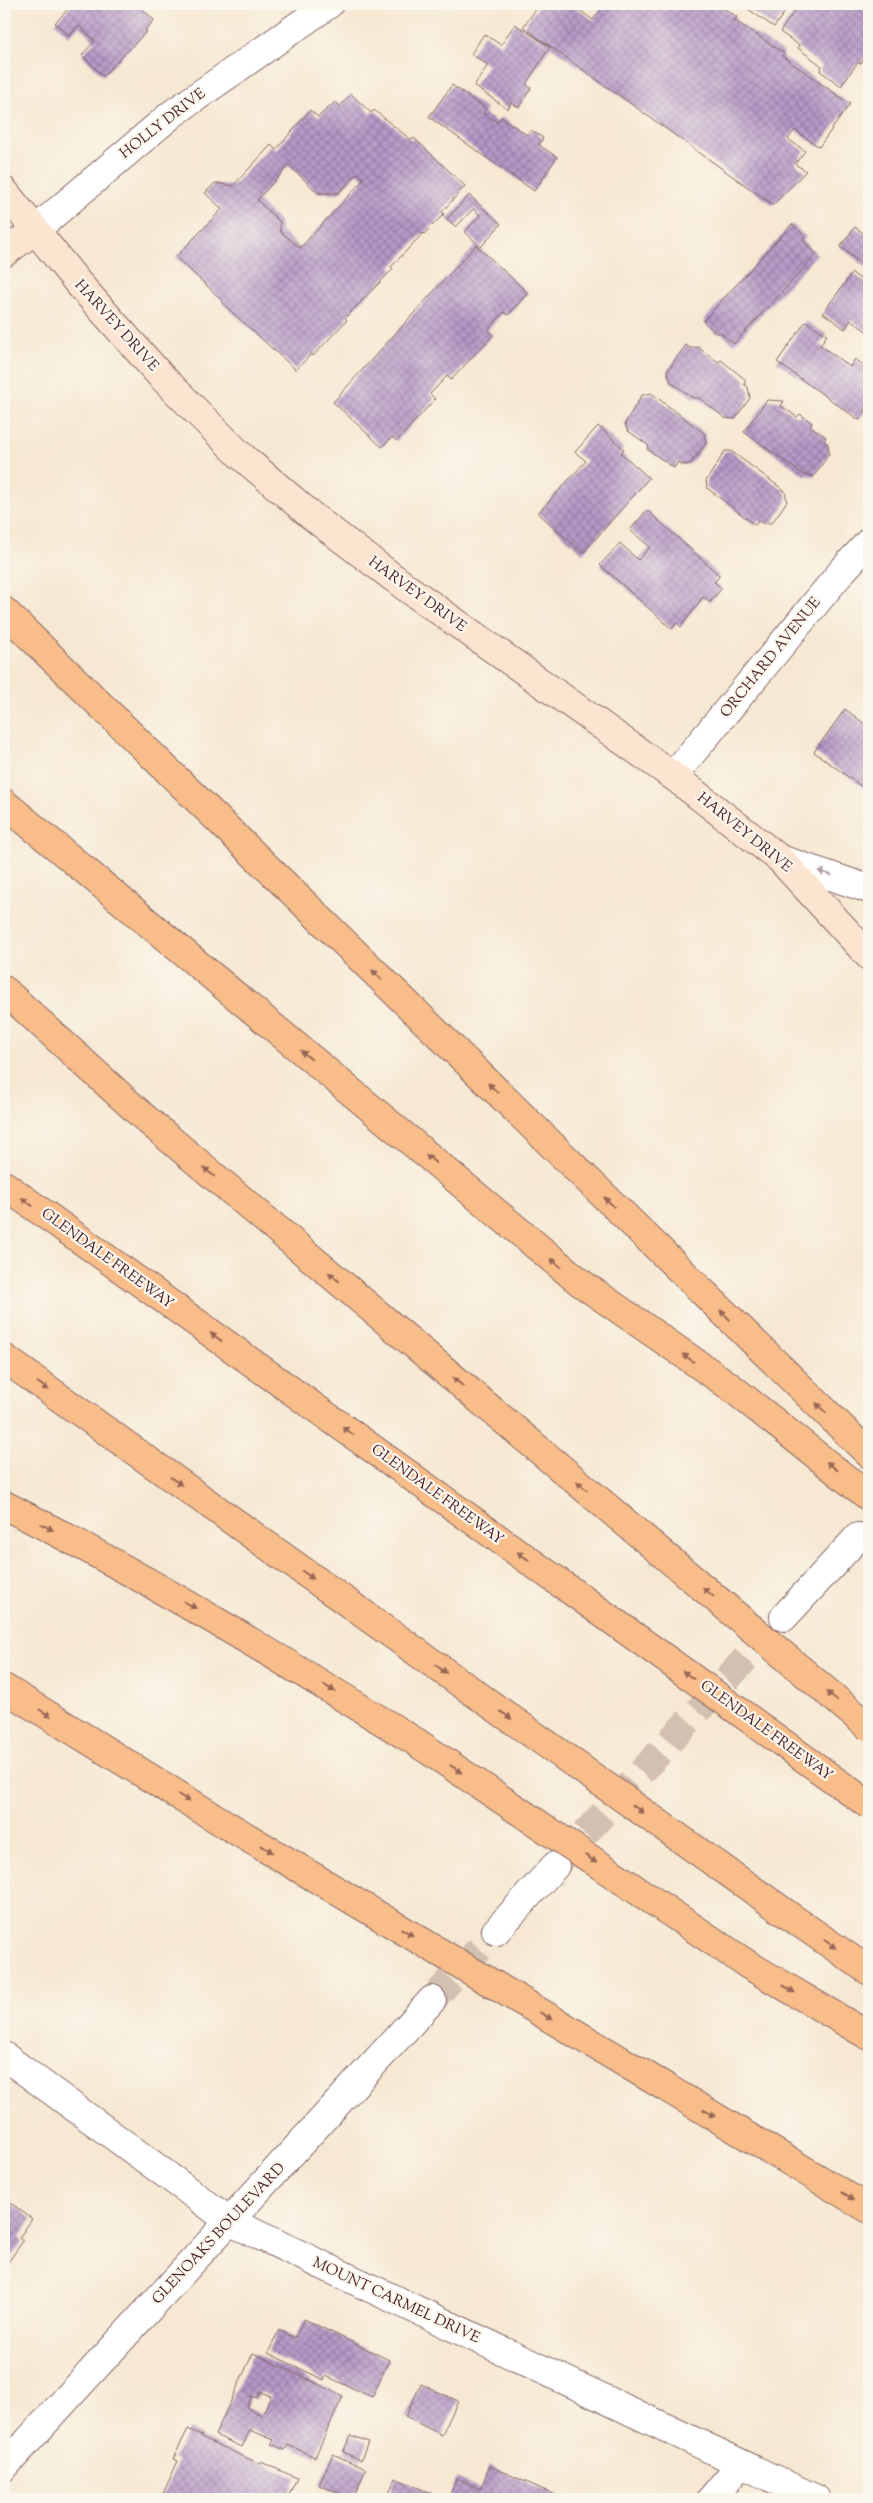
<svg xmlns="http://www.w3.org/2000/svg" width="873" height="2503" font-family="'Sorts Mill Goudy',serif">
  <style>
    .building { fill: url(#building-cross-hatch); fill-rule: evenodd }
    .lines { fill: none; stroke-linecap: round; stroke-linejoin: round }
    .tertiary-tunnel { stroke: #d4c0b1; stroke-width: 28; stroke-dasharray: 28 14; stroke-linecap: butt }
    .minor-casing { stroke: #866565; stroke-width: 30 }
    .tertiary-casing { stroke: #866565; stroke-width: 30 }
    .secondary-casing { stroke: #866565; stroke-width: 30 }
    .motorway-casing { stroke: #866565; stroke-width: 30 }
    .minor { stroke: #fff; stroke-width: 28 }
    .tertiary { stroke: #fff; stroke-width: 28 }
    .secondary { stroke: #fce5d0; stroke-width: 28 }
    .motorway { stroke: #f8bd89; stroke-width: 28 }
    .motorway-bridge-casing { stroke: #866565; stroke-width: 30; stroke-linecap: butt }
    .motorway-bridge { stroke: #f8bd89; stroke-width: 28 }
    .oneway { fill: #ae9aa0 }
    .oneway2 { fill: #986655 }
    .labels { text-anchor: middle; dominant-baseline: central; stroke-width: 4.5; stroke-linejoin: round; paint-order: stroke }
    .street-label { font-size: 15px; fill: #4a1f2b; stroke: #fbf7ec }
  </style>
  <defs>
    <pattern id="building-cross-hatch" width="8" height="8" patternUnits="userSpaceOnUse" patternTransform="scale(1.25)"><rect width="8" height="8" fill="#b699c7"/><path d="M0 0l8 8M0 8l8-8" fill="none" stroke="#967ca2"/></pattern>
  </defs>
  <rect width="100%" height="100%" fill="#fbf7ec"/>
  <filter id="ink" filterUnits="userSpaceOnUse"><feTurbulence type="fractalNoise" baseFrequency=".02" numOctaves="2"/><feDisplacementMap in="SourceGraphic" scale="10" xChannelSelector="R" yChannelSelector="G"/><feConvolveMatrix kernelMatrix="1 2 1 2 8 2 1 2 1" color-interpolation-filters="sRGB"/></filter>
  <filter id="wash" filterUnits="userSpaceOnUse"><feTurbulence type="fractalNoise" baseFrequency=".0096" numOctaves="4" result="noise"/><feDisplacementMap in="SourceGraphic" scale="20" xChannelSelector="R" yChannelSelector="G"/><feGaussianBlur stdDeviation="1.12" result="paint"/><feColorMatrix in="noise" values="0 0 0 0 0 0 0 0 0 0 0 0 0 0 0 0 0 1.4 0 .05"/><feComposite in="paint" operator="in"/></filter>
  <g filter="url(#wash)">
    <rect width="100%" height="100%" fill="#f6e8d2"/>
    <g id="blocks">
      <!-- building -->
      <path class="building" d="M73 4H137L154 20 145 30 147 31 103 76 82 55 95 41 79 26 69 36 55 23Z
        M540 4H571L593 20 605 4H709L716 9 719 5 737 17 734 20 784 53 782 56 850 104 819 147 795 130 788 139 805 151 795 164 806 171 773 205 523 27Z
        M741 4H869V51L860 64 858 62 841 86 820 71 822 66 798 48 799 45 780 32 796 9 790 5 774 27Z
        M515 24 550 47 526 84 531 88 519 107 511 103 508 109 474 86 488 65 471 54 484 34 501 45Z
        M452 85 486 109 483 113 497 122 501 117 527 135 531 130 543 138 539 145 557 157 534 191 429 117Z
        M351 94 371 113 374 110 411 140 414 138 465 186 442 212 444 214 424 234 423 233 391 267 393 269 345 318 347 320 313 356 311 354 296 370 222 303 223 301 176 257 222 209 205 193 215 183 233 186 271 145 276 150 310 110 318 117 335 102 340 106ZM289 165 318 193H339L357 173 364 179 300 248 280 231V222L257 200Z
        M469 195 501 224 481 247 465 232 480 215 473 209 456 227 447 219Z
        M792 224 806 237 803 241 817 254 734 344 720 332 717 334 703 321Z
        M855 227 869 237V263L866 267 840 247Z
        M476 245 528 293 508 315 504 312 488 330 493 335 451 380 447 376 430 394 435 399 397 441 392 437 382 447 333 402Z
        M852 273 869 285V333L851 320 845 329 823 313Z
        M806 321 827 335 820 345 850 367 855 359 869 369 864 377 869 381V406L859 420 777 362Z
        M686 345 690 348 698 347 718 362 721 360 746 380 744 384 748 387 750 398 735 419 725 418 699 398H693L671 382 667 371Z
        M651 393 704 433 706 443 690 464 682 465 678 462 674 468 647 449 649 446 627 430 625 423 642 395Z
        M767 400 784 401 781 406 797 417 800 414 812 423 810 426 826 437 824 441 828 444 829 454 814 476 804 475 744 432Z
        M598 426 624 449 621 453 649 478 583 553 538 513 586 461 575 452Z
        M725 451H731L785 491 787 501 772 523H763L759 520 755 525 707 488 706 481Z
        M647 510 720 576 714 582 722 588 710 602 703 597 681 627 677 623 672 629 600 565 620 543 638 560 650 547 630 530Z
        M845 709 869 727V792L814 752Z
        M4 2198 32 2219 19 2238 23 2241 4 2268Z
        M304 2319 389 2360 372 2397 326 2376 324 2380 268 2353 279 2330 295 2338Z
        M253 2353 343 2396 315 2457 288 2445 285 2450 271 2444 274 2440 250 2430 242 2447 215 2435ZM260 2392 271 2396 262 2415 247 2408 251 2396 257 2398Z
        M421 2384 458 2401 442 2435 405 2417Z
        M188 2429 201 2435V2437L260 2464 261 2462 297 2478 287 2499 161 2498 178 2461 173 2459Z
        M351 2435 368 2442 361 2460 343 2452Z
        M333 2454 366 2469 353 2499 319 2485Z
        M490 2466 560 2497 559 2499H448L457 2478 480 2489Z
        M395 2478 431 2493 429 2499H387Z"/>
    </g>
  </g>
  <g filter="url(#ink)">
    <use href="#blocks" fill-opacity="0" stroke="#866565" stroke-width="1"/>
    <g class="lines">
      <!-- tertiary-tunnel -->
      <path class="tertiary-tunnel" d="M556 1865 784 1617
        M432 2000 496 1931"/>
      <defs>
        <path id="minor" d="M34 231 172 114 329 4
          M673 776 843 570 869 542
          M780 859 869 889
          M4 2056 231 2222 816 2499
          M711 2499 741 2464"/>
        <path id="tertiary" d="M784 1617 858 1537
          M496 1931 555 1866
          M4 2467 432 2000"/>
        <path id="secondary" d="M4 191 78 283 160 375 238 453 313 517 407 588 673 776 780 859 869 956
          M4 253 34 231"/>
        <path id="motorway" d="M4 611 869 1454
          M4 803 581 1283 728 1385 869 1497
          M4 990 146 1119 620 1518
          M4 1185 563 1585
          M4 1358 466 1687
          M4 1505C145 1576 281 1659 416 1742
          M4 1688 225 1824
          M791 1917 869 1971
          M747 1964 869 2036
          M667 2088 869 2209"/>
      </defs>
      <!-- minor casing -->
      <use href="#minor" class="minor-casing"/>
      <!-- tertiary casing -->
      <use href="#tertiary" class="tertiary-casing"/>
      <!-- secondary casing -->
      <use href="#secondary" class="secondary-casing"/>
      <!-- motorway casing -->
      <use href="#motorway" class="motorway-casing"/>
      <!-- minor -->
      <use href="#minor" class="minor"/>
      <!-- tertiary -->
      <use href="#tertiary" class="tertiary"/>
      <!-- secondary -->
      <use href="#secondary" class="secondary"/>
      <!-- motorway -->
      <use href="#motorway" class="motorway"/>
      <defs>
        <path id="motorway-bridge" d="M620 1518 869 1727
          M563 1585 869 1805
          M466 1687 791 1917
          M416 1742 747 1964
          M225 1824 667 2088"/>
      </defs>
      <!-- motorway-bridge casing -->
      <use href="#motorway-bridge" class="motorway-bridge-casing"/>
      <!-- motorway-bridge -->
      <use href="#motorway-bridge" class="motorway-bridge"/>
    </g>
    <!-- one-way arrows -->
    <defs><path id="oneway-solid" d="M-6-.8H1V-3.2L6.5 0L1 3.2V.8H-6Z" transform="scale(1.25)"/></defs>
    <use class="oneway" href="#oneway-solid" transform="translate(825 873) rotate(-163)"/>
    <g class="oneway2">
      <use href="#oneway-solid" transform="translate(377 975) rotate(-136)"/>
      <use href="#oneway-solid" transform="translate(306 1055) rotate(-140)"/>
      <use href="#oneway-solid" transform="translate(493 1088) rotate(-136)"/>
      <use href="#oneway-solid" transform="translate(431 1159) rotate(-140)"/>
      <use href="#oneway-solid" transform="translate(209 1172) rotate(-140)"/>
      <use href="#oneway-solid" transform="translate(27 1202) rotate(-144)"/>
      <use href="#oneway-solid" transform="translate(609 1202) rotate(-136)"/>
      <use href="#oneway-solid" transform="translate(556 1263) rotate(-140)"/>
      <use href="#oneway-solid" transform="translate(334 1277) rotate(-140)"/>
      <use href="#oneway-solid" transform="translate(725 1315) rotate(-136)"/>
      <use href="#oneway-solid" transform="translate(216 1337) rotate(-144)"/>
      <use href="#oneway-solid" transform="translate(688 1358) rotate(-145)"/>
      <use href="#oneway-solid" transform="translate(458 1382) rotate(-140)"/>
      <use href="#oneway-solid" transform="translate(43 1386) rotate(35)"/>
      <use href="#oneway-solid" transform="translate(821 1408) rotate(-136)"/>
      <use href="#oneway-solid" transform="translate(348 1431) rotate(-144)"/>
      <use href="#oneway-solid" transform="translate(832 1466) rotate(-142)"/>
      <use href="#oneway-solid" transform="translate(176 1481) rotate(35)"/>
      <use href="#oneway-solid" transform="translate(582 1486) rotate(-140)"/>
      <use href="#oneway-solid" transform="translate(47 1527) rotate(27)"/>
      <use href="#oneway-solid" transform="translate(523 1556) rotate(-144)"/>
      <use href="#oneway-solid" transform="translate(308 1575) rotate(35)"/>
      <use href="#oneway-solid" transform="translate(708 1592) rotate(-140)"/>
      <use href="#oneway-solid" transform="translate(190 1605) rotate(29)"/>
      <use href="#oneway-solid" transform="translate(441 1669) rotate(35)"/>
      <use href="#oneway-solid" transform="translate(688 1675) rotate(-144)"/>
      <use href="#oneway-solid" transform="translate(329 1688) rotate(32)"/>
      <use href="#oneway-solid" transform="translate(832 1696) rotate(-140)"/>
      <use href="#oneway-solid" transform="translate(45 1713) rotate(32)"/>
      <use href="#oneway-solid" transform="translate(506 1715) rotate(35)"/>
      <use href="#oneway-solid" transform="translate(456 1769) rotate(34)"/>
      <use href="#oneway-solid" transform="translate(184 1798) rotate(32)"/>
      <use href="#oneway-solid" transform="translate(638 1809) rotate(35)"/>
      <use href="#oneway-solid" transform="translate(267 1849) rotate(31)"/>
      <use href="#oneway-solid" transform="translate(591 1859) rotate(34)"/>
      <use href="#oneway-solid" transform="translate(407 1932) rotate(31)"/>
      <use href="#oneway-solid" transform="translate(830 1944) rotate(35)"/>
      <use href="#oneway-solid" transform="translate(789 1989) rotate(31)"/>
      <use href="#oneway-solid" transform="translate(546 2016) rotate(31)"/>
      <use href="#oneway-solid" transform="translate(709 2113) rotate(31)"/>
      <use href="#oneway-solid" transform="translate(848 2196) rotate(31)"/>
    </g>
  </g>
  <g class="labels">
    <!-- street labels -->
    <g class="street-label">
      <text transform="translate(163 124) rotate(-38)">HOLLY DRIVE</text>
      <text transform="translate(116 326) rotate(48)">HARVEY DRIVE</text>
      <text transform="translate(417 595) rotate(36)">HARVEY DRIVE</text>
      <text transform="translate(771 658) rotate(-51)">ORCHARD AVENUE</text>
      <text transform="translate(744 833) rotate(39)">HARVEY DRIVE</text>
      <text transform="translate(107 1259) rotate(36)">GLENDALE FREEWAY</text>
      <text transform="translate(437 1495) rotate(36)">GLENDALE FREEWAY</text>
      <text transform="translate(766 1731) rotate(36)">GLENDALE FREEWAY</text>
      <text transform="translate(219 2234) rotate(-47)">GLENOAKS BOULEVARD</text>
      <text transform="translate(396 2301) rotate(25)">MOUNT CARMEL DRIVE</text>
    </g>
  </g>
  <!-- margin -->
  <rect width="873" height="2503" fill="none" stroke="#fbf7ec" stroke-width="20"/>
</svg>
